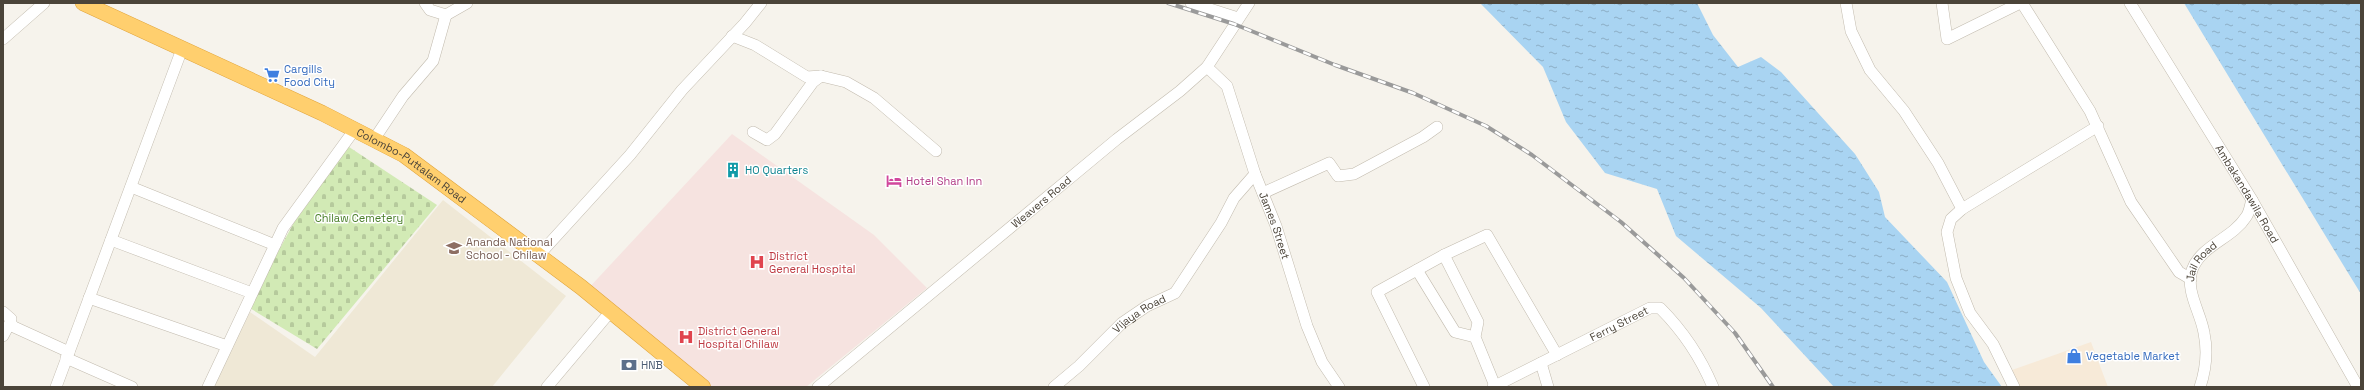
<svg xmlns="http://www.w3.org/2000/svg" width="2364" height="390" font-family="'Space Grotesk',sans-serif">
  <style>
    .commercial { fill: #f7ead8 }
    .education { fill: #efe8d6 }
    .medical { fill: #f6e3e0 }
    .cemetery { fill: url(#cemetery-stones) }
    .water { fill: url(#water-ripples) }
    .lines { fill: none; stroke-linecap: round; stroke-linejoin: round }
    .minor-casing { stroke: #c2bbae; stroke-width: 12 }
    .highway-casing { stroke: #e0a43c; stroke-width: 16 }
    .minor { stroke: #fff; stroke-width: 11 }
    .highway { stroke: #ffcf6e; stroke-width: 15 }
    .rail-casing { stroke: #9a9a9a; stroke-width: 4 }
    .rail { stroke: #fff; stroke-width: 2.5; stroke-dasharray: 8; stroke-linecap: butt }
    .labels { text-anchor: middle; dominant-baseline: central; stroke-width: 3; stroke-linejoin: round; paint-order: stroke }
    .shop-label { font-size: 11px; fill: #366cbe; stroke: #fff; text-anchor: start }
    .street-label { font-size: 11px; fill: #4b4439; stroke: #fff }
    .culture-label { font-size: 11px; fill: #0d838f; stroke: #fff; text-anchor: start }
    .hotel-label { font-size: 11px; fill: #b23c85; stroke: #fff; text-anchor: start }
    .park-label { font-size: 11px; fill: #4a7f2a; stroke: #fff }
    .education-label { font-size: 11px; fill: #785e54; stroke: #fff; text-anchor: start }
    .health-label { font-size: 11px; fill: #be3a42; stroke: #fff; text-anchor: start }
    .service-label { font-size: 11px; fill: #4e5e75; stroke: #fff; text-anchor: start }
  </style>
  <defs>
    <pattern id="cemetery-stones" width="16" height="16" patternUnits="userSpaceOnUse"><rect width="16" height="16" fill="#d2eab5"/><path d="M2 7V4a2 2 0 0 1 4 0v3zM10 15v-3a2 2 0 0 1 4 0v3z" fill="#b6ca9c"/></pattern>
    <pattern id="water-ripples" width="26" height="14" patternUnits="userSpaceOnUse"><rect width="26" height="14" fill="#a9d4f2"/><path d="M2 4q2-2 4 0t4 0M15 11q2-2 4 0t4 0" fill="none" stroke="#8caec5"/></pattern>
  </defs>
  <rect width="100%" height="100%" fill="#f6f3ec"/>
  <!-- commercial -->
  <path class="commercial" d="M2091 342 2108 387H2019L2012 370Z"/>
  <!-- education -->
  <path class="education" d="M443 200 566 296 492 387H213L250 312 315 357Z"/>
  <!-- medical -->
  <path class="medical" d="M732 134 874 235 927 288 806 387H703L586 291Z"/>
  <!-- cemetery -->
  <path class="cemetery" d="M346 145 437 205 317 349 248 307 297 217Z"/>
  <!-- water -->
  <path class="water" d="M1480 3H1697L1713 35 1738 67 1761 57 1781 72 1855 154 1879 192 1885 217 1947 282 1984 362 2002 387H1834L1761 308 1676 236 1657 189 1605 173 1566 122 1543 67Z
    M2184 3H2361V294L2342 263Z"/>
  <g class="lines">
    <defs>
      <g id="minor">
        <path d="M425 3 430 10 446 15 467 3"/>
        <path d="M1191 3 1238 18"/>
        <path d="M1846 3 1851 31 1870 70 1904 111 1938 163 1962 209"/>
        <path d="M1942 3 1947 39 2020 3"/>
        <path d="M2022 3 2090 111 2131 202 2179 272 2191 279"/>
        <path id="s1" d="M2130 3 2252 200 2358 387"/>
        <path d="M732 36 755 45 807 77 821 76 846 82 874 98 936 151"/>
        <path d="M3 39 44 3"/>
        <path id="s2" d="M1207 67 1227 86 1255 174 1276 226 1307 326 1322 362 1339 387"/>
        <path d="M753 132 767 140 775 134 813 82 821 76"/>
        <path d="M375 138 403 96 433 61 446 15"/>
        <path d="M131 187 275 245"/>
        <path d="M1263 193 1329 163 1338 176 1354 174 1423 137 1437 127"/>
        <path d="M111 240 252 293"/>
        <path d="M1444 255 1478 322 1475 337 1495 386"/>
        <path d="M538 256 630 155 682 90 745 23 761 3"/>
        <path d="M1417 270 1455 332 1475 337"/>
        <path d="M89 298 227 346"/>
        <path d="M3 312 11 319 10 323 14 327 69 352"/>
        <path d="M3 336 10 323"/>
        <path d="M66 358 132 387"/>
        <path d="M1541 363 1548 387"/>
        <path d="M56 387 182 49"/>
        <path d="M208 387 283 228 355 129"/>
        <path d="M547 387 611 311"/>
        <path id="s3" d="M818 387 1117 139 1180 91 1207 67 1249 3"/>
        <path id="s4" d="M1054 387 1079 366 1122 323 1147 306 1175 293 1221 223 1234 198 1255 174"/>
        <path d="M1424 387 1377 292 1444 255 1487 235 1557 355"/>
        <path id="s5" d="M1493 387 1650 308H1660C1684 332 1700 356 1713 387"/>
        <path d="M2014 387 1993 344 1970 313 1956 278 1947 232 1951 219 1962 209 2098 126"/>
        <path id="s6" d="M2200 387C2206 369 2208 352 2204 333 2201 313 2185 291 2192 270 2201 245 2232 239 2246 217 2250 212 2250 205 2252 200"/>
      </g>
      <g id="highway">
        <path id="s7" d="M83 3 322 113 404 155 581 287 703 387"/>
      </g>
    </defs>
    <!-- minor casing -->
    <use href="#minor" class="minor-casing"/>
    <!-- highway casing -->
    <use href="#highway" class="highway-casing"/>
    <!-- minor -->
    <use href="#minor" class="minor"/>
    <!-- highway -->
    <use href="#highway" class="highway"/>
    <defs>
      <path id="rail" d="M1168 3 1234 24 1335 65 1413 93 1486 126 1532 155 1621 222 1684 278 1735 333 1773 387"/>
    </defs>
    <!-- rail casing -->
    <use href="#rail" class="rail-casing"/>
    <!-- rail -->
    <use href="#rail" class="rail"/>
  </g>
  <!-- icons -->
  <defs>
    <symbol id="supermarket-bare" viewBox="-9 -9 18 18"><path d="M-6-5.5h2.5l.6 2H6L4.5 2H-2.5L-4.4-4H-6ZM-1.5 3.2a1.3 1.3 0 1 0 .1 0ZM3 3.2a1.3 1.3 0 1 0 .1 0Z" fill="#3f7fe0" stroke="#fff" stroke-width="2.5" paint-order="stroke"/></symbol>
    <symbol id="building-bare" viewBox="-9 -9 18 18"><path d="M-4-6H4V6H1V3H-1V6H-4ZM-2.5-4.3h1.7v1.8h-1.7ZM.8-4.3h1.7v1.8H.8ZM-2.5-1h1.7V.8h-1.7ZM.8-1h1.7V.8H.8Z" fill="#0f9aa8" stroke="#fff" stroke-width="2.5" paint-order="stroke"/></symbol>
    <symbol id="hotel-bare" viewBox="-9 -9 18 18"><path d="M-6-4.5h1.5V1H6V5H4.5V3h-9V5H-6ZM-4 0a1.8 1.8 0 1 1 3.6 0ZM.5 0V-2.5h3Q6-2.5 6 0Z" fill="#d1479c" stroke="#fff" stroke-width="2.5" paint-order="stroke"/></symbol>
    <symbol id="school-bare" viewBox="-9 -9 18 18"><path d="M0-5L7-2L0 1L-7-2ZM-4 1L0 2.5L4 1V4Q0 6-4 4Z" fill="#8d6e63" stroke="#fff" stroke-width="2.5" paint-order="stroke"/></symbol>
    <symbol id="hospital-bare" viewBox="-9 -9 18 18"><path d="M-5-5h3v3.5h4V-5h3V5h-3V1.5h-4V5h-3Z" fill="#e0444e" stroke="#fff" stroke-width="2.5" paint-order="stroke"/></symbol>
    <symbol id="shop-bare" viewBox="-9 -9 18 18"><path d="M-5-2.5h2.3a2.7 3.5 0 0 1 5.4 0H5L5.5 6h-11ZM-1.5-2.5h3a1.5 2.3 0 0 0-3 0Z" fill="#3f7fe0" stroke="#fff" stroke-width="2.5" paint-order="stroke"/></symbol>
    <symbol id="bank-bare" viewBox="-9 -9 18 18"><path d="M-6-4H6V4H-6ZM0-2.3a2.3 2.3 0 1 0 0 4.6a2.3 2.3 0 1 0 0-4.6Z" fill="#5c6f8a" stroke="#fff" stroke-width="2.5" paint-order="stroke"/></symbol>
  </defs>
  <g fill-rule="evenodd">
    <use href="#supermarket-bare" x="261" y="64" width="22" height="22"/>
    <use href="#building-bare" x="722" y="159" width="22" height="22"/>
    <use href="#hotel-bare" x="883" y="170" width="22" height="22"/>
    <use href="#school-bare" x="443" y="237" width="22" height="22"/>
    <use href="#hospital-bare" x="746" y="251" width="22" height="22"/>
    <use href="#hospital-bare" x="675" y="326" width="22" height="22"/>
    <use href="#shop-bare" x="2063" y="345" width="22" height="22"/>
    <use href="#bank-bare" x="618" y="354" width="22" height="22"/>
  </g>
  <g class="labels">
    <!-- shop labels -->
    <g class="shop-label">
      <text x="284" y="69">Cargills<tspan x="284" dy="13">Food City</tspan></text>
      <text x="2086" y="356">Vegetable Market</text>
    </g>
    <!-- street labels -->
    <g class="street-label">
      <text stroke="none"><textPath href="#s7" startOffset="367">Colombo-Puttalam Road</textPath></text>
      <text stroke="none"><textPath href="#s1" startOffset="224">Ambakandawila Road</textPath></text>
      <text stroke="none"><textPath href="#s3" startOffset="290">Weavers Road</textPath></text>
      <text stroke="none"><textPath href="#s2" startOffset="175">James Street</textPath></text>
      <text stroke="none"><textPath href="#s6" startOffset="132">Jail Road</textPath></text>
      <text stroke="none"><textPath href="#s4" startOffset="113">Vijaya Road</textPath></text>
      <text stroke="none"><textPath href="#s5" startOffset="141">Ferry Street</textPath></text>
    </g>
    <!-- culture labels -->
    <g class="culture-label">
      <text x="745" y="170">HO Quarters</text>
    </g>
    <!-- hotel labels -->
    <g class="hotel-label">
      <text x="906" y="181">Hotel Shan Inn</text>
    </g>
    <!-- park labels -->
    <g class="park-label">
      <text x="359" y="218">Chilaw Cemetery</text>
    </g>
    <!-- education labels -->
    <g class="education-label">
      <text x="466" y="242">Ananda National<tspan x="466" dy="13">School - Chilaw</tspan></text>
    </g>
    <!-- health labels -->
    <g class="health-label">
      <text x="769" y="256">District<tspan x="769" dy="13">General Hospital</tspan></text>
      <text x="698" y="331">District General<tspan x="698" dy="13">Hospital Chilaw</tspan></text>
    </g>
    <!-- service labels -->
    <g class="service-label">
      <text x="641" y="365">HNB</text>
    </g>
  </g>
  <!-- border -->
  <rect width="2364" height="390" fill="none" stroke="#4b4439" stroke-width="8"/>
</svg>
